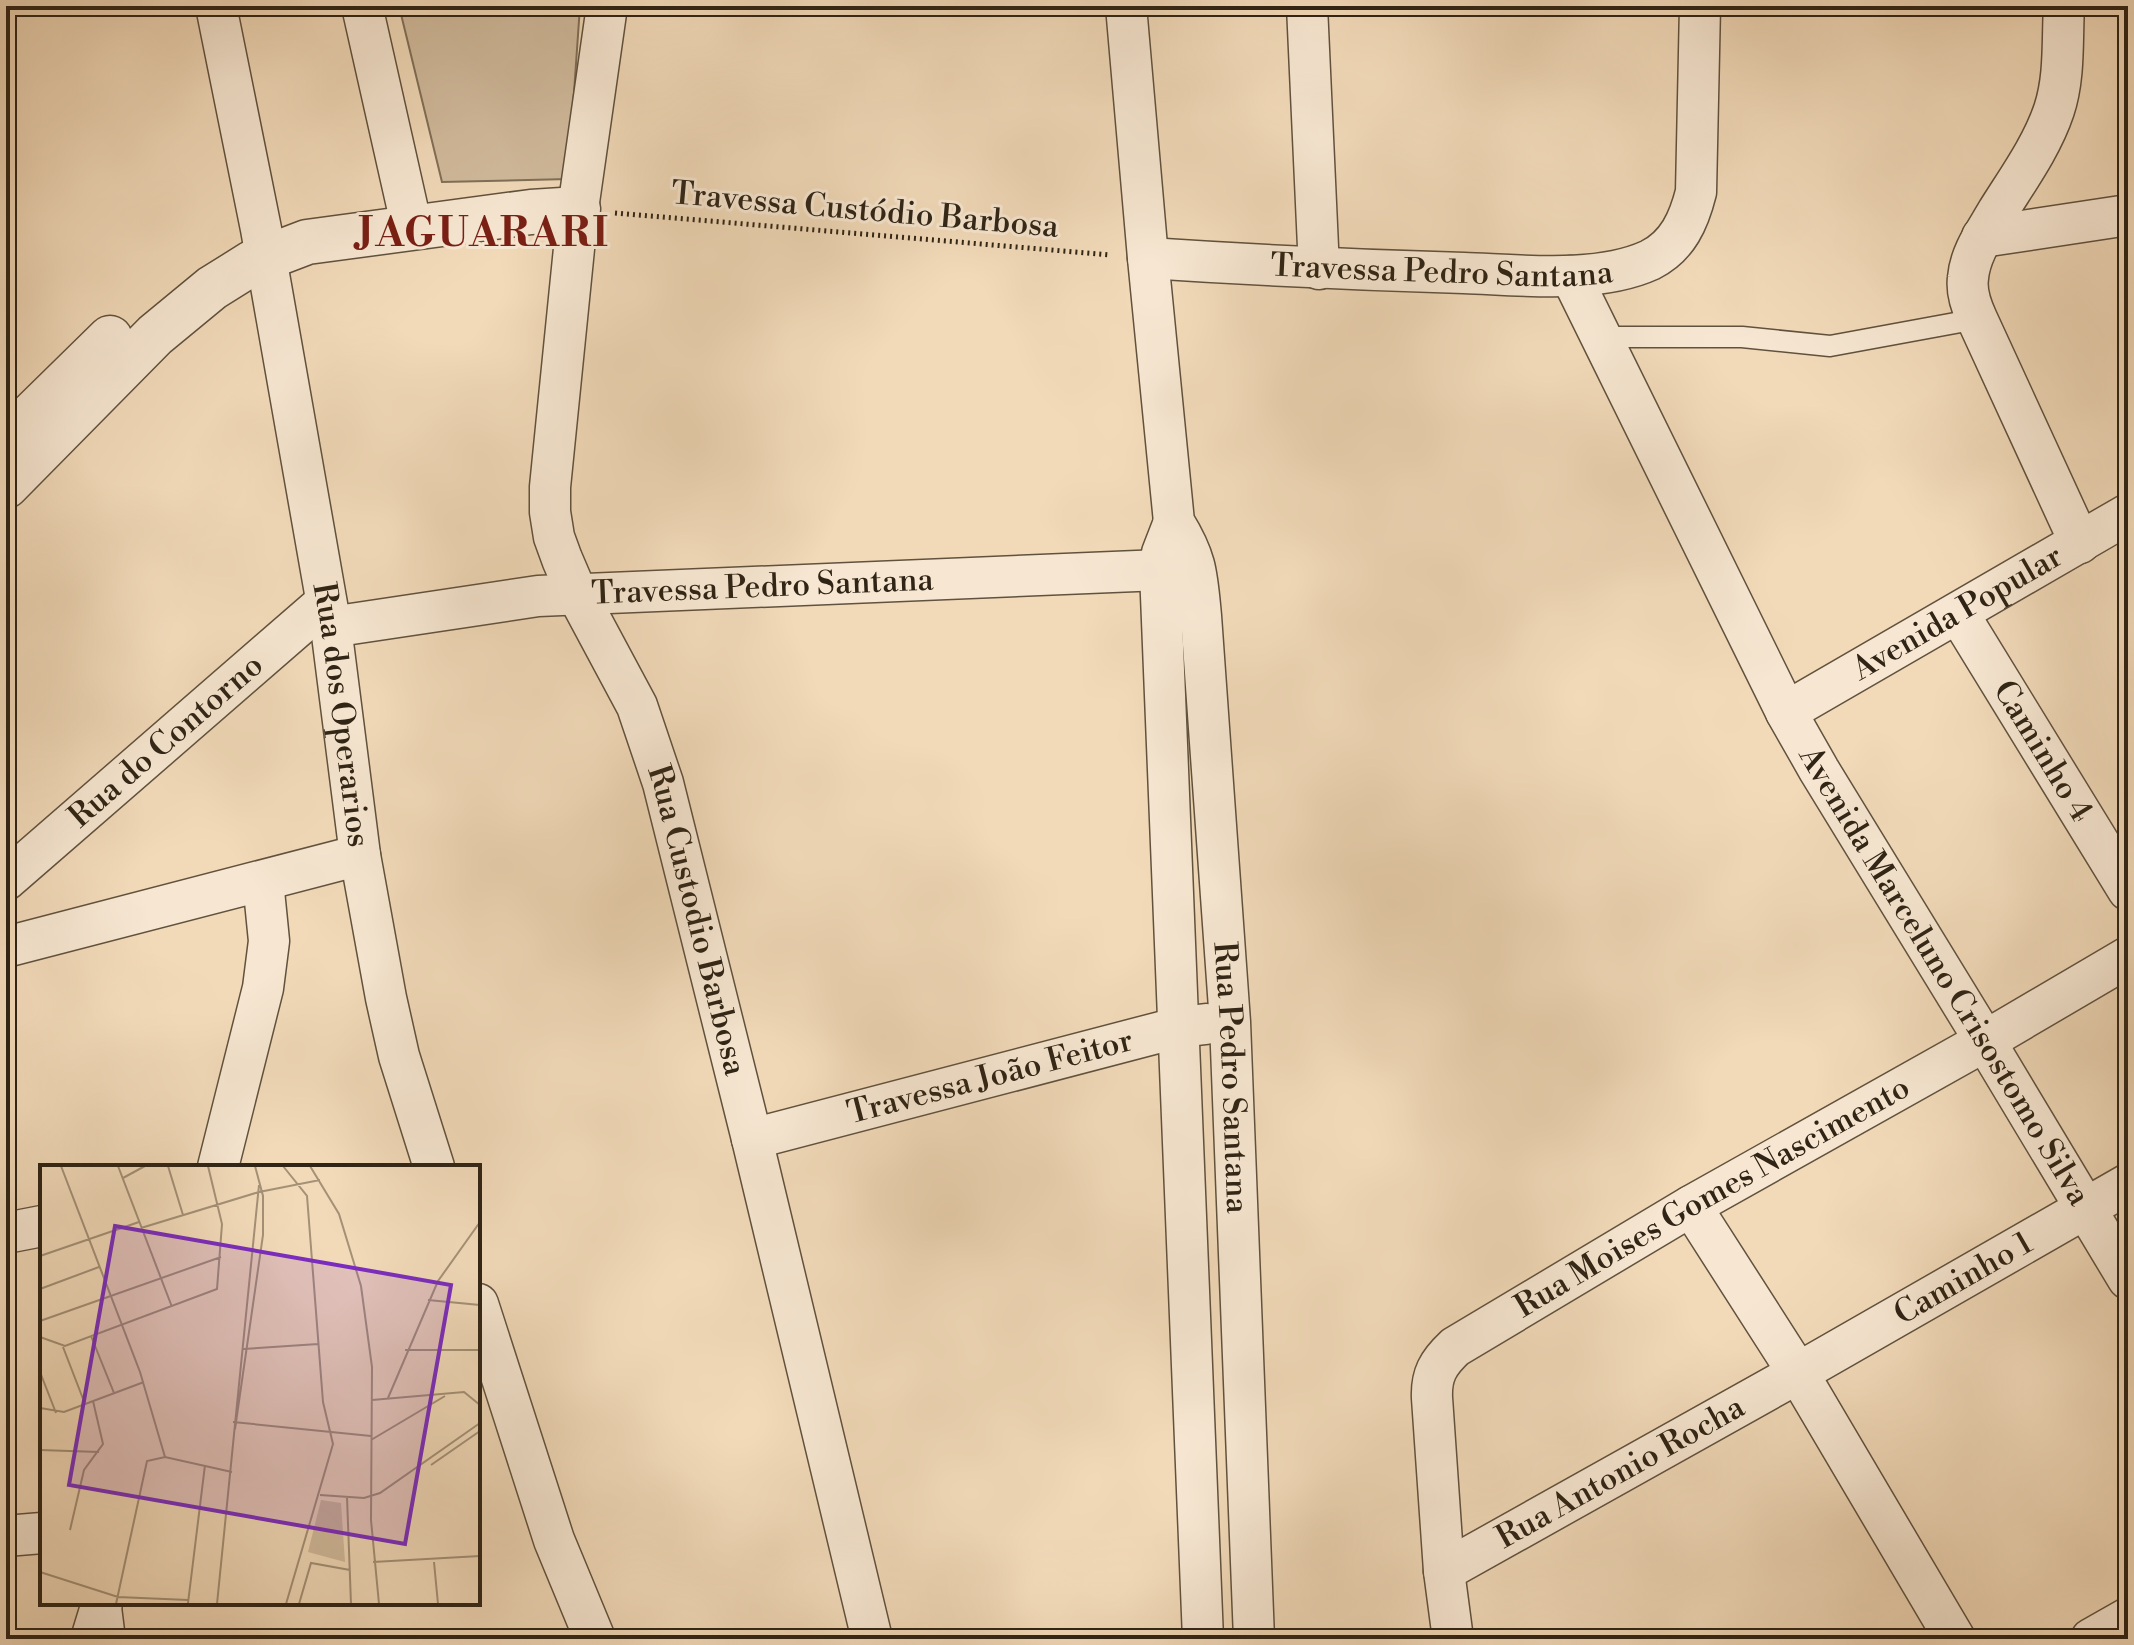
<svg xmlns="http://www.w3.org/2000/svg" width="2134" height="1645" font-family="'Libre Bodoni',serif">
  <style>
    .green { fill: #d1bb9d; stroke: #807059; stroke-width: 2 }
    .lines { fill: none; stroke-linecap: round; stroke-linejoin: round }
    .service-casing { stroke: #60523e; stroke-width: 23 }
    .minor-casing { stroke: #60523e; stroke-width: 43 }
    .tertiary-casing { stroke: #60523e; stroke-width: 47 }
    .path { stroke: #2f2415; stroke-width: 5; stroke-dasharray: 2 4; stroke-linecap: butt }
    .service { stroke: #f7e7d2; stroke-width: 20 }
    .minor { stroke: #f7e7d2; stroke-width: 40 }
    .tertiary { stroke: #f7e7d2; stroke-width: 44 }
    .labels { text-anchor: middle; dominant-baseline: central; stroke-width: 6; stroke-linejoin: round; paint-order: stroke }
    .street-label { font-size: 32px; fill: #2f2415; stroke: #f7e7d2 }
    .district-label { font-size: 40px; font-weight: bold; letter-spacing: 2px; fill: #7a1f14; stroke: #f7e7d2 }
    .inset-road { fill: none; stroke: #a49177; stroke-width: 2 }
    .view { fill: #7b2cbf; fill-opacity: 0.15; stroke: #7b2cbf; stroke-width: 4 }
    .inset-edge { fill: none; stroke: #2f2415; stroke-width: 4 }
  </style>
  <rect width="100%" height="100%" fill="#f2dab9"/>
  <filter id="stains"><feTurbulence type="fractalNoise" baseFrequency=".0025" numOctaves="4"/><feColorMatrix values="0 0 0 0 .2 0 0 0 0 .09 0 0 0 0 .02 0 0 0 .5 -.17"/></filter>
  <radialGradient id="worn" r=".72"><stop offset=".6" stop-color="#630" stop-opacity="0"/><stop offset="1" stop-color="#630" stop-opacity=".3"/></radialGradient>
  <!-- green -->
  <path class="green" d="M399 6H580L568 179 442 182Z"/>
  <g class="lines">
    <defs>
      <path id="service" d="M1601 337H1742L1830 346 1977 319
        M111 1607 115 1639"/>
      <g id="minor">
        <path id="s1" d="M216 6 261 229 331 627 360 855 386 998 399 1056 434 1167"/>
        <path d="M362 6 412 228"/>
        <path id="s2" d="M607 6 578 209 550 487V512L554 537 562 559 577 594 637 706 663 783 752 1139 872 1639"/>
        <path id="s3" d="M1126 6 1148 258 1174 522C1197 559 1197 574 1201 616L1230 1022 1254 1639"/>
        <path d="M1307 6 1319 269"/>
        <path d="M2064 6C2062 40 2065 77 2054 110 2042 146 2018 179 1998 211 1986 232 1970 253 1968 278 1966 292 1971 306 1977 319L2080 543"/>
        <path d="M1982 237 2128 215"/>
        <path id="s4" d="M1148 258C1253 265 1358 270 1464 273 1520 275 1598 284 1650 260 1678 246 1689 220 1696 192L1700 6"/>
        <path id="s5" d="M1571 276 1786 712 1819 770 1985 1041 2128 1279"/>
        <path d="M1174 522 1162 553 1160 571 1203 1639"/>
        <path id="s6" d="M1958 613 2128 890"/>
        <path id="s7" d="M331 627 538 596 1185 569"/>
        <path id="s8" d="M1786 712 2128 514"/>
        <path id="s9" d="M6 880 326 602"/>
        <path d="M6 947 360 855"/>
        <path id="s10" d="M752 1139 1180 1027 1206 1024"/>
        <path d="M218 1167 263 988 269 941 263 881"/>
        <path d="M1691 1206 1798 1373 1955 1639"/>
        <path d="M6 1233 42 1226"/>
        <path d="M478 1304 554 1540 595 1639"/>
        <path d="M6 1536 42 1533"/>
        <path id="s11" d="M1444 1571 1798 1373 2128 1184"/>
        <path d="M91 1639 102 1603"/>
        <path id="s12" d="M1453 1639 1444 1571 1432 1398C1431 1375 1438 1363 1455 1347L1691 1206 1985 1041 2128 957"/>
        <path d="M2091 1639 2128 1618"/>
      </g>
      <path id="tertiary" d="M6 440 110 338
        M6 486 155 335 212 288 252 263 307 242 531 212 578 209"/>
    </defs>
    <!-- service casing -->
    <use href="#service" class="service-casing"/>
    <!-- minor casing -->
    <use href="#minor" class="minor-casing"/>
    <!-- tertiary casing -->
    <use href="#tertiary" class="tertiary-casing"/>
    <!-- path -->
    <path class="path" d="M615 213 1111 255"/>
    <!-- service -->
    <use href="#service" class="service"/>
    <!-- minor -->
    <use href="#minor" class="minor"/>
    <!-- tertiary -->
    <use href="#tertiary" class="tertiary"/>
  </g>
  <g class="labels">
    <!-- street labels -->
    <g class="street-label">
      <text transform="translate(865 210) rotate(5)">Travessa Custódio Barbosa</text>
      <text stroke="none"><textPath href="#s4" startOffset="294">Travessa Pedro Santana</textPath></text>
      <text stroke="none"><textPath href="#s7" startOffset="434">Travessa Pedro Santana</textPath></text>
      <text stroke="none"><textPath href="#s8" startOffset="198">Avenida Popular</textPath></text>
      <text stroke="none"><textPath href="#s1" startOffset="720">Rua dos Operarios</textPath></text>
      <text stroke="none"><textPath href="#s9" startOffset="212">Rua do Contorno</textPath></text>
      <text stroke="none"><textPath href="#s6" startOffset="162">Caminho 4</textPath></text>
      <text stroke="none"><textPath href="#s2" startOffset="946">Rua Custodio Barbosa</textPath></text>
      <text stroke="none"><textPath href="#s5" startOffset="794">Avenida Marceluno Crisostomo Silva</textPath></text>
      <text stroke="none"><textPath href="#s10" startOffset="246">Travessa João Feitor</textPath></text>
      <text stroke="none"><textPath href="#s3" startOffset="1080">Rua Pedro Santana</textPath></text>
      <text stroke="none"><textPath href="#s12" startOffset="598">Rua Moises Gomes Nascimento</textPath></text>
      <text stroke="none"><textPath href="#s11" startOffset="596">Caminho 1</textPath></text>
      <text stroke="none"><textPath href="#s11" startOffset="202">Rua Antonio Rocha</textPath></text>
    </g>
    <!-- district labels -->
    <g class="district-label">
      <text x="484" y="234">JAGUARARI</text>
    </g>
  </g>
  <!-- overview -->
  <g transform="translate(40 1165)">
    <rect width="440" height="440" fill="#f2dab9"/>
    <path d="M281 335 301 338 305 397 268 387Z" fill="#d1bb9d"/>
    <path class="inset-road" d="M21 1 100 207 125 292M78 1 132 142M128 1 143 50M243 1 267 31 283 237 293 279 246 439M270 1 299 49 321 121 332 202 331 355 339 439M83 13 105 1M101 63 219 27 280 15M0 91 99 57M0 124 59 102M388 135 440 140M0 156 181 92M51 171 74 228M0 172 25 181 177 124 182 59 168 1M23 182 45 239M203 184 278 179M365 185H440M0 207 16 248M348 233 398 116 440 57M332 235 424 227 440 240M0 243 24 247 104 217M193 257 331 271M195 264 223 70V31L215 1M331 275 405 231M0 285 59 287M391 300 440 266M440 326V366M280 330 324 333 340 328 440 258M307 332 311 439M30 365 44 305 63 279 53 236M333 397 440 391M394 397 398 439M0 407 78 432 148 435M148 438 165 300M76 439 107 296 125 292 192 307M177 439 219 20M259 439 271 398 310 405"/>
    <path class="view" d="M75 61 411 120 365 379 29 320Z"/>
    <rect width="440" height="440" class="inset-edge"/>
  </g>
  <!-- margin -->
  <rect width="2134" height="1645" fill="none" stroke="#f2dab9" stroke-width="32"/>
  <rect x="8" y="8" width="2118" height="1629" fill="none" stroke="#2f2415" stroke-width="4"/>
  <rect x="16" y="16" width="2102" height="1613" fill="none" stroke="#2f2415" stroke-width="2"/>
  <rect width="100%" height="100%" filter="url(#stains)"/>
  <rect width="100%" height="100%" fill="url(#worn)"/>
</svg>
